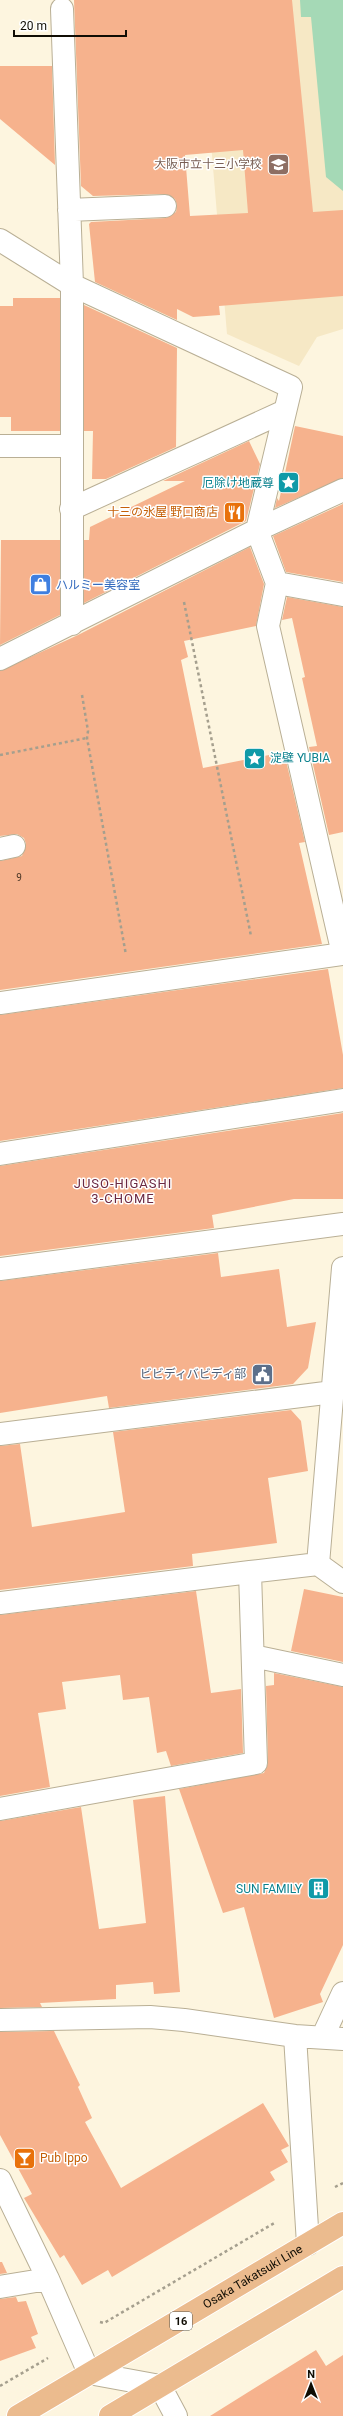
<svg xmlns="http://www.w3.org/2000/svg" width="343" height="2416" font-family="Roboto,'Noto Sans JP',sans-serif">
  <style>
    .built { fill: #f6e8c5 }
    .green { fill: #a5d9b6 }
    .building { fill: #f6b28d; fill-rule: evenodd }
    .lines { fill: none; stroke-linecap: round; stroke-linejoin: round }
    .street-casing { stroke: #b9af95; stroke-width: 24 }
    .primary-casing { stroke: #fff; stroke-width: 24 }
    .path { stroke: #a59f8e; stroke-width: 2.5; stroke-dasharray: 3 3; stroke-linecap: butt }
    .street { stroke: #fff; stroke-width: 22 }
    .primary { stroke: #ebbb8e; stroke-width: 22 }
    .labels { text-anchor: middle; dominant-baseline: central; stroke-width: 3; stroke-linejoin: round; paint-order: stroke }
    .number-label { font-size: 10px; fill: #4a3626 }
    .shield { fill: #fff; stroke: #58564f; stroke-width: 1 }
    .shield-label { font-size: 11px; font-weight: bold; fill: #100d04 }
    .education-label { font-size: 12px; fill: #785e54; stroke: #fff; text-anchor: end }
    .culture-label { font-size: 12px; fill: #0d838f; stroke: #fff; text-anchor: end }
    .food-label { font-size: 12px; fill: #c56008; stroke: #fff; text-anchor: end }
    .shop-label { font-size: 12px; fill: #366cbe; stroke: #fff; text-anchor: start }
    .service-label { font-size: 12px; fill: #4e5e75; stroke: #fff; text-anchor: end }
    .street-label { font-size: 12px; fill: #100d04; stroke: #fff }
    .neighbourhood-label { font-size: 13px; letter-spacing: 1px; fill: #6b2842; stroke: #fff }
  </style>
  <rect width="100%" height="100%" fill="#fdf5df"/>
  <!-- built -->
  <path class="built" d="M199 0H343V329L317 337 299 366 227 334Z"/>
  <!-- green -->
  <path class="green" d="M300 0H343V191L326 177 311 17H301Z"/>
  <!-- building -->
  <path class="building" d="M74 0H292L313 212 343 210V296L219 306 220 315 193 317 177 309V320L95 282 89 224 91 222 166 218 176 212 177 205 175 199 165 194 93 196 81 186ZM243 150 248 213 190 216 185 155Z
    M0 66H52L55 165 0 119Z
    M13 298H60V431H11V417H0V306H13Z
    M84 305 177 348 176 447 106 479H92L93 431H84Z
    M295 426 343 436V478L275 508 277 498 279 501Z
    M249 441 260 464 246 521 84 603V540H89L90 527 185 481H163Z
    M343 504V582L286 572 273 536Z
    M1 540H60V615L0 645Z
    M250 547 264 584 256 626 184 641 188 657 181 660 203 768 284 752 305 842 299 843 322 944 0 990V861L22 856 26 844 24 838 17 834 0 836V671L78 635Z
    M287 597 343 607V832L329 835 309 747 317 746 302 678 305 677 292 618 282 620Z
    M328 969 343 1055V1088L0 1141V1015Z
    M343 1113V1199H294L212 1215 214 1228 0 1256V1166Z
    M218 1253 221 1277 279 1269 287 1327 316 1322 308 1368 293 1384 109 1408 107 1396 0 1413V1281Z
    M291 1410 301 1421 308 1471 268 1478 277 1543 192 1554 193 1566 0 1590V1446L20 1444 32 1527 125 1512 113 1432Z
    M304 1589 343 1597V1662L291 1651Z
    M196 1591 211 1693 241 1689 243 1753 171 1766 166 1751 157 1753 149 1697 123 1700 120 1675 62 1682 66 1709 38 1713 50 1787 0 1796V1615Z
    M274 1673 343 1687V1945L320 1994 323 2002 274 2018 244 1907 223 1913 179 1789 264 1773 268 1763 266 1686 274 1685Z
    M165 1796 180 1992 154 1994 153 1982 116 1985V1999L40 2003 42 2007 0 2008V1821L81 1807 99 1929 146 1923 133 1800Z
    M54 2031 80 2085 78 2087 92 2118 85 2122 121 2188 263 2103 289 2146 281 2150 288 2162 270 2172 275 2180 112 2277 108 2270 82 2285 64 2255 60 2258 24 2198 32 2194 0 2135V2032Z
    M0 2262H2L7 2273 0 2274Z
    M16 2297 18 2302 26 2301 38 2334 31 2337 36 2348 0 2361V2299Z
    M316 2350 326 2366 343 2355V2416H210Z"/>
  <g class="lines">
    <defs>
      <path id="street" d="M62 9 72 285V624
        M69 210 165 206
        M0 240 72 285 291 387 257 530 277 583 268 626 343 954
        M0 446H72
        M71 509 285 411
        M277 583 343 595
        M0 659 257 530 343 490
        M0 849 14 846
        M0 1003 343 954
        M0 1154 343 1100
        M0 1269 343 1224
        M0 1434 333 1392
        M318 1564 343 1582
        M0 1603 250 1572
        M253 1656 343 1675
        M0 1809 256 1763 250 1572 318 1564 343 1268
        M0 2020 150 2017 184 2020 295 2036 343 2039
        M295 2036 308 2244
        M323 2036 343 1993
        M0 2180 48 2279 89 2373 160 2386 176 2416
        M0 2287 48 2279"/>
      <g id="primary">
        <path id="s1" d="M18 2416 343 2223"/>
        <path d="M110 2416 343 2277"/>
      </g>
    </defs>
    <!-- street casing -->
    <use href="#street" class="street-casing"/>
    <!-- primary casing -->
    <use href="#primary" class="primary-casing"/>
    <!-- path -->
    <path class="path" d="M184 602 251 936
      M82 695 88 731 87 738 126 955
      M0 755 87 738
      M335 2187 343 2183
      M100 2322 104 2323 276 2222
      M0 2386 48 2358"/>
    <!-- street -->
    <use href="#street" class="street"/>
    <!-- primary -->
    <use href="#primary" class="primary"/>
  </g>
  <!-- icons -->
  <defs>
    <symbol id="school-square" viewBox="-11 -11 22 22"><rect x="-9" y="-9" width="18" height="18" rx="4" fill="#8d6e63" stroke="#fff"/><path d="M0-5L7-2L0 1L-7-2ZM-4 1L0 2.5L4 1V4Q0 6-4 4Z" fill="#fff"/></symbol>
    <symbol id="sight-square" viewBox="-11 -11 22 22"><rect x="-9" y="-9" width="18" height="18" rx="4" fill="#0f9aa8" stroke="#fff"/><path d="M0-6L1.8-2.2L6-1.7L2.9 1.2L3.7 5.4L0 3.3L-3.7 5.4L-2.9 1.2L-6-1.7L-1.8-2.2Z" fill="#fff"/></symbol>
    <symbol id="restaurant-square" viewBox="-11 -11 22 22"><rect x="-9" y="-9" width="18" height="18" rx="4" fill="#e8710a" stroke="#fff"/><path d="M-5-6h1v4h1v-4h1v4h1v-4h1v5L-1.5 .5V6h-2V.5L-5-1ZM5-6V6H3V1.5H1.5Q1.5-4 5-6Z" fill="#fff"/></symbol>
    <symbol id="shop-square" viewBox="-11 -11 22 22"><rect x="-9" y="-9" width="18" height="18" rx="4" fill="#3f7fe0" stroke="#fff"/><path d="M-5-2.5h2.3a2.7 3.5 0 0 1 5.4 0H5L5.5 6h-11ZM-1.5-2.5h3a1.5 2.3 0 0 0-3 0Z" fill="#fff"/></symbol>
    <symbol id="civic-square" viewBox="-11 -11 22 22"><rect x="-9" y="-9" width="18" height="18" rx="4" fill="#5c6f8a" stroke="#fff"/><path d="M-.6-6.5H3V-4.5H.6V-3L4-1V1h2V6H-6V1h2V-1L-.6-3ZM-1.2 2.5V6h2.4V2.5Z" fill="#fff"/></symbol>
    <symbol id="building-square" viewBox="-11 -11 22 22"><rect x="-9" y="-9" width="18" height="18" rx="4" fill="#0f9aa8" stroke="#fff"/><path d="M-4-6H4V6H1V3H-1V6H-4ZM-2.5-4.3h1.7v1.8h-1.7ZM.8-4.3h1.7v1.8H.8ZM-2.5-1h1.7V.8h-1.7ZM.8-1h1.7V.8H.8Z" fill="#fff"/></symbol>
    <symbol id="bar-square" viewBox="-11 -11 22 22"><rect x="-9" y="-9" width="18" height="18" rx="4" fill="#e8710a" stroke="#fff"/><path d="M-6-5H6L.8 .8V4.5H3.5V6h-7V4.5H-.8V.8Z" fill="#fff"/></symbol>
  </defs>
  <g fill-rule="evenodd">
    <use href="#school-square" x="266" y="152" width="25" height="25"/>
    <use href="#sight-square" x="276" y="470" width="25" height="25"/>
    <use href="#restaurant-square" x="222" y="500" width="25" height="25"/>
    <use href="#shop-square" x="28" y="572" width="25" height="25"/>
    <use href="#sight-square" x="242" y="746" width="25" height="25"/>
    <use href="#civic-square" x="250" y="1362" width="25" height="25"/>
    <use href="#building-square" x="306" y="1876" width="25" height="25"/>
    <use href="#bar-square" x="12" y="2146" width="25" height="25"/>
  </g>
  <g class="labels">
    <!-- number labels -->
    <g class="number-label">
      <text x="19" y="877">9</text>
    </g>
    <!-- shield labels -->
    <rect class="shield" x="170" y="2312" width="22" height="18" rx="3"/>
    <g class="shield-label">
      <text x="181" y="2321">16</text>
    </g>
    <!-- education labels -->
    <g class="education-label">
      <text x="262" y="164">大阪市立十三小学校</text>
    </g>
    <!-- culture labels -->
    <g class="culture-label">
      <text x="274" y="483">厄除け地蔵尊</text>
      <text x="270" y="758" text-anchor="start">淀壁 YUBIA</text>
      <text x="302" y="1889">SUN FAMILY</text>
    </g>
    <!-- food labels -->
    <g class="food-label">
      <text x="218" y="512">十三の氷屋 野口商店</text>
      <text x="40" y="2158" text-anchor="start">Pub Ippo</text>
    </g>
    <!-- shop labels -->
    <g class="shop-label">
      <text x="56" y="585">ハルミー美容室</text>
    </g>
    <!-- service labels -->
    <g class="service-label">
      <text x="246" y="1374">ビビディバビディ部</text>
    </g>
    <!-- street labels -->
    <g class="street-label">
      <text stroke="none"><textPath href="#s1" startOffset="273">Osaka Takatsuki Line</textPath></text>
    </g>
    <!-- neighbourhood labels -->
    <g class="neighbourhood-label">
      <text x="123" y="1183">JUSO-HIGASHI<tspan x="123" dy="15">3-CHOME</tspan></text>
    </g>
  </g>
  <!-- north arrow -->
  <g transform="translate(311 2384)" stroke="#ffffff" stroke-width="3" paint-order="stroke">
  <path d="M0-3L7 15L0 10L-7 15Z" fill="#100d04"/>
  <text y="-6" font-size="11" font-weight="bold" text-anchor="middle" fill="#100d04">N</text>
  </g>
  <!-- scale -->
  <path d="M14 30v6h112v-6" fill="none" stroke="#100d04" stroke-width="2"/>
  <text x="20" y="30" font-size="12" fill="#100d04" stroke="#ffffff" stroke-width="3" paint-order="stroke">20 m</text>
</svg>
